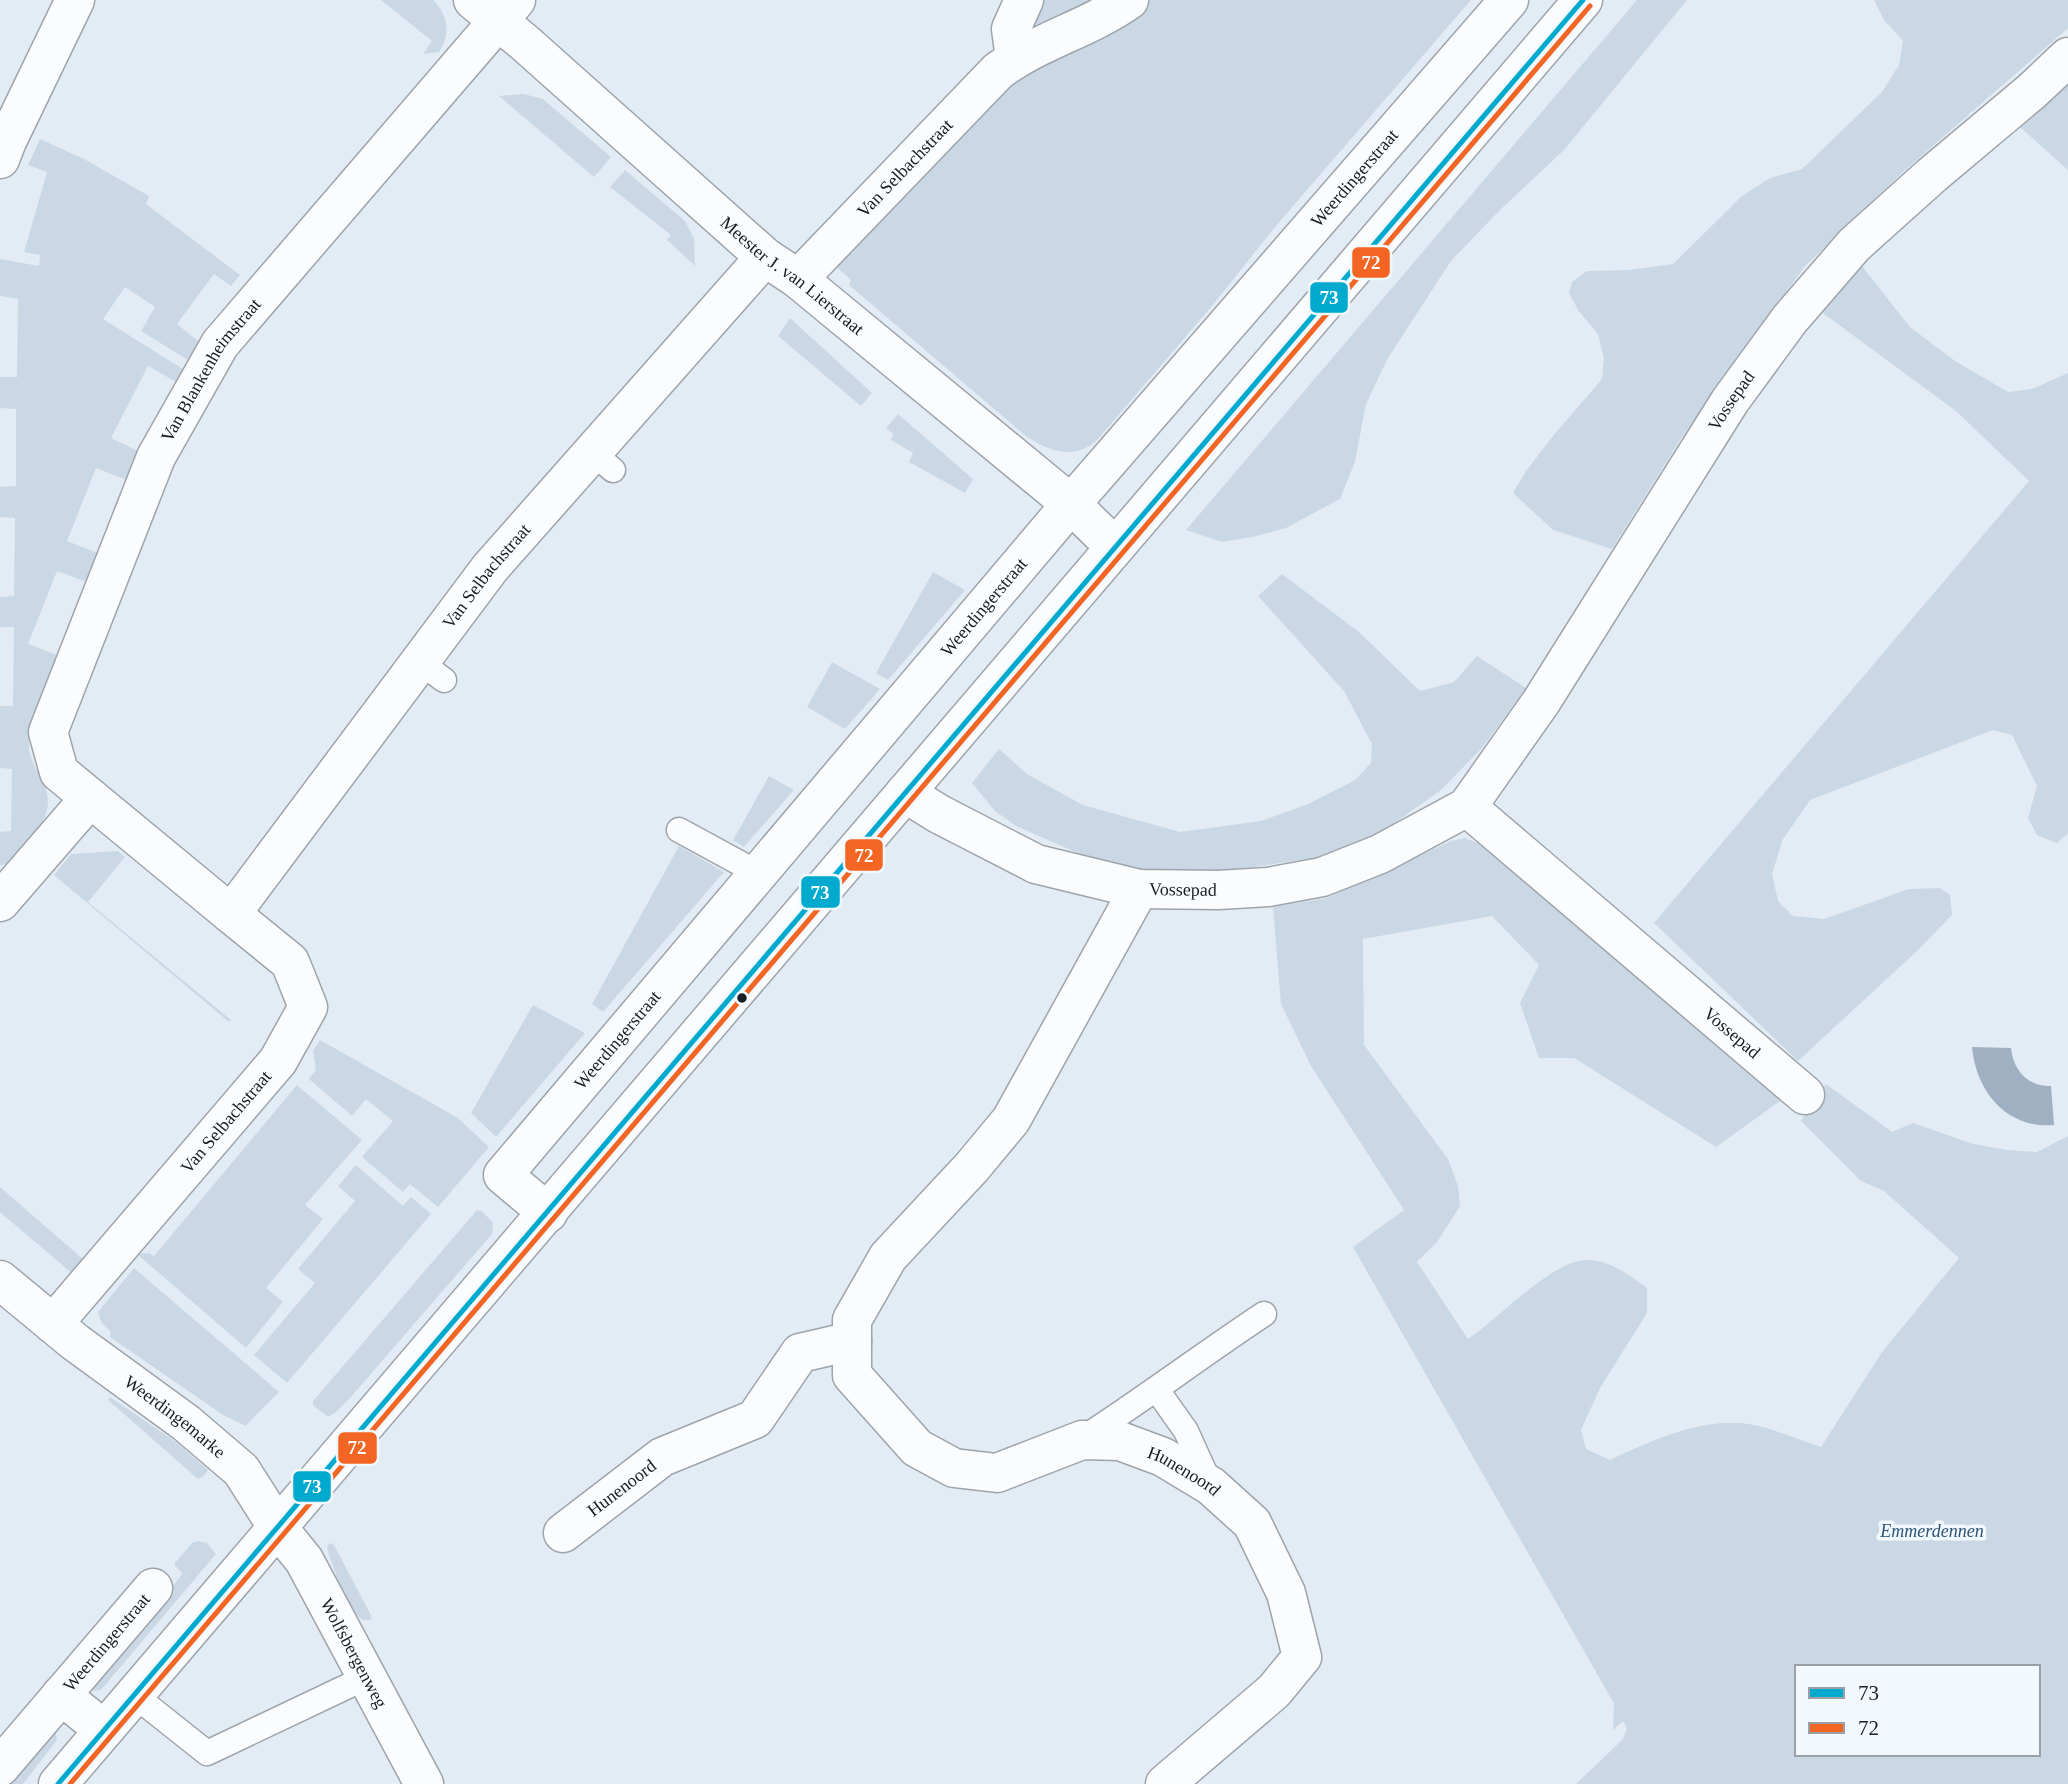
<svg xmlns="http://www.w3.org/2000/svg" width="2068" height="1784" font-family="'Times New Roman',serif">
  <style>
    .green { fill: #cad8e5; fill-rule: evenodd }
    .water { fill: #9eb0c2 }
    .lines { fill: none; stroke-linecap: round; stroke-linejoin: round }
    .lane-casing { stroke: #9da4ab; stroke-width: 27 }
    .street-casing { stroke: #9da4ab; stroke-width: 41 }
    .secondary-casing { stroke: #9da4ab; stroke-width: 41 }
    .lane { stroke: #fbfcfd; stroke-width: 24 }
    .street { stroke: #fbfcfd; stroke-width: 38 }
    .secondary { stroke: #fbfcfd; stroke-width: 38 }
    .bus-1-casing { stroke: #f1f8fe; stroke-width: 10 }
    .bus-2-casing { stroke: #f1f8fe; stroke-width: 10 }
    .bus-1 { stroke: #00a9ce; stroke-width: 5 }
    .bus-2 { stroke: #f26522; stroke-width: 5 }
    .bus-dot { fill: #171d23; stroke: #f1f8fe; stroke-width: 2.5 }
    .labels { text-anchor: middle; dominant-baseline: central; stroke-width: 7; stroke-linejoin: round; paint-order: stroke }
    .street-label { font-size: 18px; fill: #171d23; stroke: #f1f8fe }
    .park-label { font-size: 18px; font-style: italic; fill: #2f5577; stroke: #f1f8fe }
    .line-badge { stroke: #f1f8fe; stroke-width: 2.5 }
    .badge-label { font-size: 19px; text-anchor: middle; font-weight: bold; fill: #fff }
  </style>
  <rect width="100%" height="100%" fill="#e3ecf4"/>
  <!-- green -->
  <path class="green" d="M381 0H433C448 15 451 34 439 52L423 54 432 41Z
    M1035 0H1113L1030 41Z
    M1149 0H1471L1275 227 1212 306 1098 439C1075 461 1050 452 1026 436L849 285 851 280 835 266 1003 77 1134 11Z
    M1637 0H1687L1564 150 1500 210 1451 261 1388 358 1366 404 1355 462 1340 499 1286 528 1252 537 1222 542 1186 530Z
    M1874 0H2068V28L1903 172 1805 266 1682 437 1612 549 1553 530 1513 493 1526 471 1552 437 1602 379 1604 359 1598 334 1578 310 1569 293 1572 282 1587 271 1629 270 1673 264 1742 196 1770 178 1802 169 1882 92 1899 65 1903 41 1884 20Z
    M2068 84V170L2020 127Z
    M524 94 543 99 611 157 594 177 499 96Z
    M40 139 84 159 149 196 146 204 240 275 231 286 214 274 177 324 203 345 191 362 141 331 155 307 125 287 103 319 186 371 178 383 148 366 111 438 142 453 129 481 96 468 67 541 100 554 89 583 57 571 28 644 60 656C51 680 32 717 29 742 28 756 34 766 41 777 62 814 31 838 8 864L0 865V832L11 831 12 769 0 768V706H13L14 627H0V597L14 596 15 518 0 517V487L16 486V409L0 408V377H17L18 299 0 296V259L39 266 40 255 24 252 47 172 28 165Z
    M625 170 685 221 694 239 695 266 667 240 671 235 610 187Z
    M1862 266 1910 327 1955 361 2008 392 2032 389 2068 373V833L2057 843 2037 835 2028 818 2037 786 2012 735 1993 730 1810 800 1783 839 1772 874 1778 901 1793 916 1824 919 1909 889 1940 888 1950 895 1952 915 1917 951 1798 1061 1654 923 2029 481 1956 411 1820 311 1836 290Z
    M790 318 872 393 861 406 778 336Z
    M898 414 973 479 965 493 909 462 913 453 891 440 893 434 886 428Z
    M933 572 965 590 888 680 876 673Z
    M1282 574 1359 632 1420 691 1454 682 1477 656 1526 688 1482 748 1441 790 1382 832 1319 857 1202 875 1134 870 1089 858 1016 826 995 811 972 783 999 749 1027 774 1083 805 1180 832 1261 821 1306 805 1355 780 1371 763 1372 744 1344 691 1258 596Z
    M832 662 880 689 845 729 807 707Z
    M769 776 794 790 744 847 733 840Z
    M1465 838 1480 844 1501 860 1780 1101 1716 1147 1574 1058H1539L1520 1003 1539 965 1492 916 1363 939 1364 1045 1448 1159 1458 1186 1460 1206 1437 1242 1417 1262 1468 1339C1497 1320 1555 1257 1589 1260 1612 1261 1630 1276 1647 1288V1313L1600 1388 1581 1430 1586 1449 1610 1460C1653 1440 1706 1415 1754 1425 1777 1430 1799 1440 1821 1447L1882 1352 1959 1258 1884 1191 1861 1181 1801 1121 1826 1084 1892 1132 1913 1123 1973 1144 2008 1150 2037 1152 2068 1136V1784H1576L1623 1739 1627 1728 1623 1721 1613 1730 1614 1704 1612 1700 1353 1247 1404 1210 1311 1066 1281 1004 1273 907 1327 898 1451 841ZM1797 1667H2038V1754H1797Z
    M679 846 724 872 603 1012 592 1004Z
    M118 851 125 857 88 902 231 1020 229 1022 54 875 71 854Z
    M533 1005 585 1033 496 1137 471 1113Z
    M320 1040 458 1118 489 1147 438 1207 410 1184 403 1192 362 1157 393 1121 366 1099 352 1116 309 1079 316 1070 313 1051Z
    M297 1085 362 1140 305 1205 323 1219 266 1288 283 1302 246 1348 137 1254 149 1253 154 1256Z
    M356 1165 403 1206 411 1197 431 1214 287 1383 254 1355 315 1283 298 1269 355 1201 338 1186Z
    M0 1187 91 1266 74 1275 0 1212Z
    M477 1210 482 1211 493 1223 492 1234 350 1398 336 1412 328 1417 313 1405V1401Z
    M134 1268 279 1392C268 1404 256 1414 246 1426L223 1415 110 1337 111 1332 101 1322 98 1312Z
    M110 1397 176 1442 208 1470 203 1477 198 1479 108 1400Z
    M198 1541 207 1543 216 1554 101 1690 94 1691 91 1689V1682L181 1576 182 1573 175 1566V1563L192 1543Z
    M330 1543 334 1545 372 1617 370 1620C365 1620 363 1621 359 1617 349 1608 329 1560 327 1547Z
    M53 1732 56 1734 57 1740 23 1784H2Z"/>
  <!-- water -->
  <path class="water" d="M1972 1047 2011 1048C2013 1070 2028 1087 2051 1086L2054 1125C2006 1129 1976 1091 1972 1047Z"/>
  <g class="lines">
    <defs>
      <path id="lane" d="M592 452 613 470
        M420 662 444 680
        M679 830 758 873
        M1157 1390 1186 1431 1210 1484
        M1082 1439C1144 1399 1202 1355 1264 1314
        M134 1695 207 1753 367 1677"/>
      <g id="street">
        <path id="s1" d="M473 0 525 43 765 257 798 279 1071 504 1115 547"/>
        <path d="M1015 58 1011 29 1024 0"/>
        <path d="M0 159 7 141 75 0"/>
        <path id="s2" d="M798 279 998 71C1038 41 1088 29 1129 0"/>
        <path id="s3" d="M905 793 939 814 1036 864 1139 889 1218 890 1268 887 1322 877 1380 854 1467 807 1541 702 1730 401 1790 319 1854 245 1932 175 2032 91 2068 57"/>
        <path id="s4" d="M1467 807 1805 1095"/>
        <path id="s5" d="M1139 889 1011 1120 972 1167 888 1257 852 1320V1375L917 1448 954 1468 997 1473 1082 1440 1120 1441 1163 1457 1211 1486 1252 1523 1286 1593 1302 1657 1274 1691 1165 1784"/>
        <path d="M0 902 90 798"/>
        <path id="s6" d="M231 914 59 772 48 732 156 457 220 344 516 0"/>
        <path id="s7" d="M548 1213 503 1175 1071 504 1509 0"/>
        <path id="s8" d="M0 1280 75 1342 186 1423 241 1470 278 1528"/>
        <path id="s9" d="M53 1324 278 1061 308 1007 290 962 231 914 490 568 765 257"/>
        <path id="s10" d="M563 1533 662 1457 755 1419 800 1353 852 1341"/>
        <path d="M61 1695 104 1730"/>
        <path id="s11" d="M0 1767 153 1588"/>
      </g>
      <g id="secondary">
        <path id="s12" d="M278 1528 304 1560 424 1784"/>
        <path d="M58 1784 1583 0"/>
      </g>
    </defs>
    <!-- lane casing -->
    <use href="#lane" class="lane-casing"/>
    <!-- street casing -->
    <use href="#street" class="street-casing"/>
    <!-- secondary casing -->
    <use href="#secondary" class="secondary-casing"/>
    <!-- lane -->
    <use href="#lane" class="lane"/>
    <!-- street -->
    <use href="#street" class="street"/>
    <!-- secondary -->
    <use href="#secondary" class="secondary"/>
    <defs>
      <path id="bus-1" d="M58 1784 1583 0"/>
      <path id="bus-2" d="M70 1784 1590 6"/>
    </defs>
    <!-- bus-1 casing -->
    <use href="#bus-1" class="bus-1-casing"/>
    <!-- bus-2 casing -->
    <use href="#bus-2" class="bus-2-casing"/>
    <!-- bus-1 -->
    <use href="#bus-1" class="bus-1"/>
    <!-- bus-2 -->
    <use href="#bus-2" class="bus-2"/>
  </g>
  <!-- markers -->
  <circle class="bus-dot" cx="742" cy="998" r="6"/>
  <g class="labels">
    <!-- street labels -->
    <g class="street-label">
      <text stroke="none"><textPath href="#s2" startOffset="154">Van Selbachstraat</textPath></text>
      <text stroke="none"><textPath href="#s7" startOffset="1370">Weerdingerstraat</textPath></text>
      <text stroke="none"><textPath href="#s1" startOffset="422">Meester J. van Lierstraat</textPath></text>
      <text stroke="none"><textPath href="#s6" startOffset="663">Van Blankenheimstraat</textPath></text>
      <text stroke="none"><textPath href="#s3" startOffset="1085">Vossepad</textPath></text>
      <text stroke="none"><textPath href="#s9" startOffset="956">Van Selbachstraat</textPath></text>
      <text stroke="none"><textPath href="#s7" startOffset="803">Weerdingerstraat</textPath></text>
      <text stroke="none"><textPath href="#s3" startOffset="299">Vossepad</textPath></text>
      <text stroke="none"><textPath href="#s4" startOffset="348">Vossepad</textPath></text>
      <text stroke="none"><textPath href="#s7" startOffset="236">Weerdingerstraat</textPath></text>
      <text stroke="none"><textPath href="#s9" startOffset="266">Van Selbachstraat</textPath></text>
      <text stroke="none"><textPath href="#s8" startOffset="222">Weerdingemarke</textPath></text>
      <text stroke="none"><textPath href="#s5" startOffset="959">Hunenoord</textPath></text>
      <text stroke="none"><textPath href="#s10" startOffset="74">Hunenoord</textPath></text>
      <text stroke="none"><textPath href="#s11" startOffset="164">Weerdingerstraat</textPath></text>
      <text stroke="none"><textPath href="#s12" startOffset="147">Wolfsbergenweg</textPath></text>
    </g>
    <!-- park labels -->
    <g class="park-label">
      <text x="1932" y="1531">Emmerdennen</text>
    </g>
  </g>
  <g class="line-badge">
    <rect x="1351" y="246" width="40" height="33" rx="7" fill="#f26522"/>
    <rect x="1309" y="281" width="40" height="33" rx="7" fill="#00a9ce"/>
    <rect x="844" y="838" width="40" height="34" rx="7" fill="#f26522"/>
    <rect x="800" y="875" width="41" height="34" rx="7" fill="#00a9ce"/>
    <rect x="337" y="1431" width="41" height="34" rx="7" fill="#f26522"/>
    <rect x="292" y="1470" width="40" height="33" rx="7" fill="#00a9ce"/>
  </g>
  <g class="badge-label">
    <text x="1371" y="269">72</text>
    <text x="1329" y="304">73</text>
    <text x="864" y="862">72</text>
    <text x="820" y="899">73</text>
    <text x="357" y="1454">72</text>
    <text x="312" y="1493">73</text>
  </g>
  <!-- legend -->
  <rect x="1795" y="1665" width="245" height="91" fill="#f1f8fe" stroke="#9aa0a6" stroke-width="2"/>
  <rect x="1809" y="1688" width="35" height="10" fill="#00a9ce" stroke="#9aa0a6" stroke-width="2"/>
  <text x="1858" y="1700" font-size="21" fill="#171d23">73</text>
  <rect x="1809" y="1723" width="35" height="10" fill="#f26522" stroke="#9aa0a6" stroke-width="2"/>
  <text x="1858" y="1735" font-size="21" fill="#171d23">72</text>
</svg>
